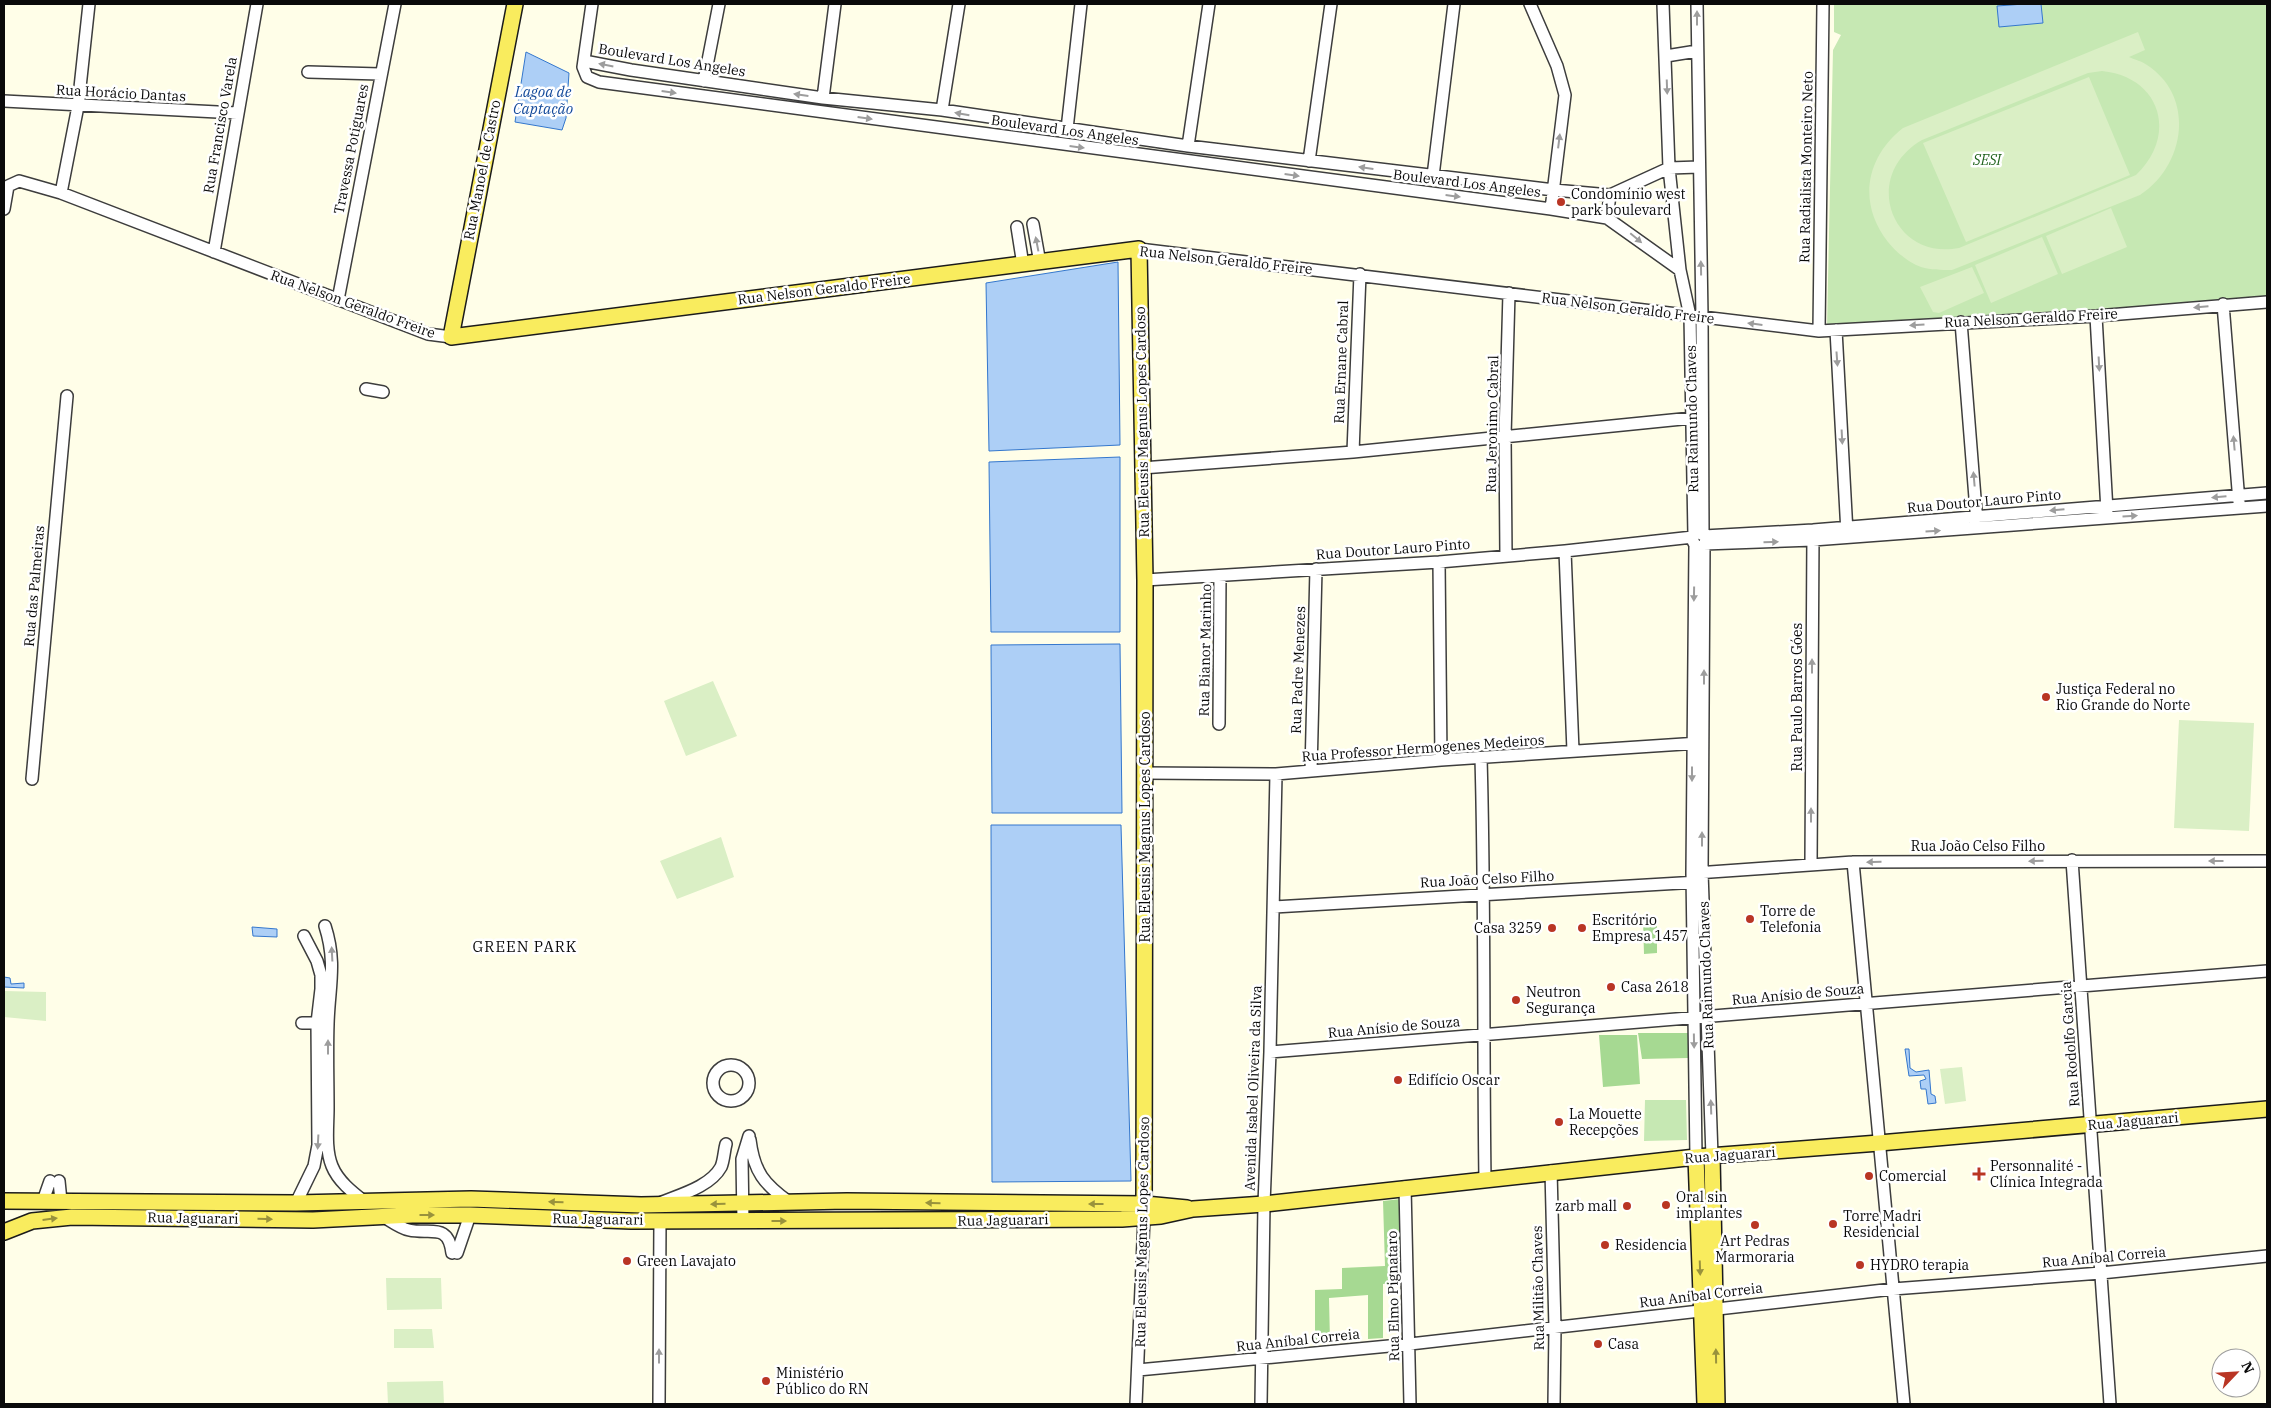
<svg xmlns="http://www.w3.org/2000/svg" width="2271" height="1408" font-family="'IBM Plex Serif',serif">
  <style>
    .green { fill: #c6e8b3 }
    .forest { fill: #a6d992 }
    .pitch { fill: #daefc5; fill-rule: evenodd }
    .water { fill: #adcff6; stroke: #3477cd }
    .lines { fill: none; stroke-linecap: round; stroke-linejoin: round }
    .minor-casing { stroke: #3d3d3d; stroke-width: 14 }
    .major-casing { stroke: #1b1b1b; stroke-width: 18 }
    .minor { stroke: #fff; stroke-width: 11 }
    .major { stroke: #f9ec5e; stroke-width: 15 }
    .oneway { fill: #9d9d9d }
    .oneway2 { fill: #99923c }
    .poi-dot { fill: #b93524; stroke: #fff; stroke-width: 2 }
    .labels { text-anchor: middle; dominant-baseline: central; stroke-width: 5; stroke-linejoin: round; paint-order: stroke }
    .street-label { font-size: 14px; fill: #0a0a0a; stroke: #fff }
    .park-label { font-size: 14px; font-style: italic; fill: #1f611c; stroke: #fff }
    .poi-label { font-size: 14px; fill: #0a0a0a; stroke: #fff; text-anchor: start }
    .water-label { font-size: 15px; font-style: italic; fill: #154b9b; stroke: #fff }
    .neighbourhood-label { font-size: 15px; letter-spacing: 1px; fill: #0a0a0a; stroke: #fff }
  </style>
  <rect width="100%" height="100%" fill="#fffee8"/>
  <!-- green -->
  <path class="green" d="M1834 4H2267V296L2196 303 1827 326 1833 50 1841 35 1834 32Z
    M1645 1100H1686L1687 1140 1644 1141Z"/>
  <!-- forest -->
  <path class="forest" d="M1643 920H1657V953L1644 954Z
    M1638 1033H1688V1058L1642 1059Z
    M1599 1035H1637L1640 1084 1603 1087Z
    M1401 1199 1408 1334 1402 1335V1283L1383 1284V1338L1368 1339V1295L1329 1298 1330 1341 1315 1342V1290L1342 1289V1268L1385 1266 1383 1201Z"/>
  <!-- pitch -->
  <path class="pitch" d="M2138 32 2145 50 2129 57C2135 60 2142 61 2147 65 2196 97 2185 166 2140 195L1952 270C1941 270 1931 270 1921 267 1909 263 1896 252 1888 242 1858 204 1865 158 1903 128ZM2102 71C2161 77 2178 135 2136 175L1959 248C1892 261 1860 176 1922 140L2088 73Z
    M2089 77 2130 175 1966 242 1923 143Z
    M2111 208 2127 247 2062 274 2046 236Z
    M2042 237 2058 274 1991 303 1975 265Z
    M1972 267 1984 293 1939 313 1933 312 1920 287Z
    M713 681 737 736 686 756 664 701Z
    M2179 720 2254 723 2249 831 2174 828Z
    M721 837 734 877 677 899 660 861Z
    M4 991 46 992V1021L4 1017Z
    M1962 1067 1966 1101 1945 1104 1940 1069Z
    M441 1278 442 1309 387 1310 386 1278Z
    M394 1329H432L434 1348H394Z
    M443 1381 444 1404H388L387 1382Z"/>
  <!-- water -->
  <path class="water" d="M2024 4H2041L2043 23 1999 27 1997 6Z
    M526 52 569 73 566 118 562 130 515 122Z
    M1118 262 1120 445 989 451 986 283Z
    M1120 457V632H991L989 462Z
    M1120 644 1122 813H992L991 645Z
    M991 825H1121L1131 1181 992 1182Z
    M252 927 277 929V937L253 936Z
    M4 977 10 978 11 984 24 983V988L4 987Z
    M1905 1049H1909L1910 1068 1916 1072 1929 1070 1931 1094 1935 1096 1936 1103 1928 1104 1926 1089H1921L1920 1081 1926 1079 1924 1075 1909 1076Z"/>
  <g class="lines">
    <defs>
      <path id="minor" d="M592 4 583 67 587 77 599 82 1551 209 1607 218 1680 270
        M1530 4 1557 66 1565 95 1551 209
        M1663 4 1669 168 1680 270 1690 316 1694 536 1692 539 1695 545 1692 873 1696 1157
        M1697 4 1702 317 1703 535
        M1666 56 1697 51
        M584 61 631 70 823 98 942 110 1188 146 1554 190 1610 195 1669 168 1699 167
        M308 72 380 74
        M704 81 719 4
        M823 98 835 4
        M4 101 237 113
        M942 110 959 4
        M1067 129 1081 4
        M1188 146 1209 4
        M1309 161 1331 4
        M1433 176 1454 4
        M61 193 78 106 89 4
        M4 209 8 186 19 181 61 193 428 334 451 337
        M1607 218 1610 195
        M1033 224 1040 263
        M1017 227 1023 265
        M1139 249 1819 331 2096 316 2267 302
        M214 252 257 4
        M338 300 395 4
        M2223 304 2239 502
        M2096 316 2107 511
        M1961 322 1977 523
        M1836 330 1847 533
        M1819 331 1823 4
        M366 389 383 392
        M1353 452 1360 274
        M1142 468 1353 452 1702 417
        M1704 536 1813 530 2267 493
        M1704 544 1813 540 2267 506
        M1704 545 1702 872 1712 1156
        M1565 551 1573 751
        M1506 556 1505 436 1509 293
        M1439 562 1441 760
        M1145 580 1439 562 1565 551 1693 537
        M1219 724 1220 576
        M1481 758C1485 898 1483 1039 1485 1180
        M1311 771 1316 569
        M1145 773 1276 774 1441 760 1699 743
        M32 779 67 396
        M2072 860 2110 1404
        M1853 862 1904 1404
        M1811 864 1813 534
        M1696 873 1853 862 2267 861
        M1274 907 1698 882
        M325 926C337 963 329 987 328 1024 327 1052 328 1080 328 1109 328 1126 325 1149 332 1166 338 1181 352 1192 365 1202
        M302 1023H323
        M1270 1052 2267 971
        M713 1083a18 18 0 1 1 36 0a18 18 0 1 1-36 0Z
        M750 1140C754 1172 764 1184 789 1202
        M1551 1171 1555 1328 1554 1404
        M59 1181 61 1201
        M1405 1187 1410 1404
        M43 1201 50 1181
        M296 1203 314 1166 318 1145 317 1023 321 989V975L317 961 304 936
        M660 1203C679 1195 710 1187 721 1167 724 1160 724 1151 726 1144
        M384 1217C391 1221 400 1228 409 1230 430 1235 448 1222 452 1253
        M743 1221 742 1159 749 1136
        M457 1253 470 1215
        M1138 1370 1410 1344 1893 1289 2101 1273 2267 1256
        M659 1404 660 1220
        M1136 1404 1144 1218
        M1261 1404 1264 1204 1270 1052 1276 774"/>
      <path id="major" d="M515 4 451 337 1139 249 1145 580 1144 1218
        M1712 1156 1717 1404
        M1696 1157 1705 1404
        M4 1201 296 1203 471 1199 641 1205 847 1201 1145 1204 1187 1208
        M4 1232 32 1221 72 1217 313 1220 412 1215H470L631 1221 1122 1219 1161 1216 1193 1209 1264 1204 1696 1157 1879 1143 2267 1109"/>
    </defs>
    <!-- minor casing -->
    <use href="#minor" class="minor-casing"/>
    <!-- major casing -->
    <use href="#major" class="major-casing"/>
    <!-- minor -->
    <use href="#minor" class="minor"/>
    <!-- major -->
    <use href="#major" class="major"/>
  </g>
  <!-- one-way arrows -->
  <defs><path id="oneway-solid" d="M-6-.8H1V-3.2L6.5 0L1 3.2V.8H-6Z" transform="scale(1.25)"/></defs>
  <g class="oneway">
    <use href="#oneway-solid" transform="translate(1697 18) rotate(-90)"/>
    <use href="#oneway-solid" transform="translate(606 65) rotate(-169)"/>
    <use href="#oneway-solid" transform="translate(1667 87) rotate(88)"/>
    <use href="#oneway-solid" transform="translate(669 92) rotate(8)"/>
    <use href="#oneway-solid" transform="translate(801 95) rotate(-172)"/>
    <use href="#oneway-solid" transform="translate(962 114) rotate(-170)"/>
    <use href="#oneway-solid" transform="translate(865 118) rotate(8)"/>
    <use href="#oneway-solid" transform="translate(1559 141) rotate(-83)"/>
    <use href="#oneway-solid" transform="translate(1077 147) rotate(7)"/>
    <use href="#oneway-solid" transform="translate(1366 168) rotate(-172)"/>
    <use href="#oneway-solid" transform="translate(1292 175) rotate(8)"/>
    <use href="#oneway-solid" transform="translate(1453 196) rotate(7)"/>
    <use href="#oneway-solid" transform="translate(1636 238) rotate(40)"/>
    <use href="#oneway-solid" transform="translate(1037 244) rotate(-101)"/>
    <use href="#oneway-solid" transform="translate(1701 268) rotate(-91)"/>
    <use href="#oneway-solid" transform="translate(2201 307) rotate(175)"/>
    <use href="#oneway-solid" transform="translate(1755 324) rotate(-173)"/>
    <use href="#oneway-solid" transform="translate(1917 325) rotate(176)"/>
    <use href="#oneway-solid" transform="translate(1837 359) rotate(86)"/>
    <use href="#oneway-solid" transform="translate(2099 364) rotate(87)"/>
    <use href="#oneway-solid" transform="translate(1842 437) rotate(87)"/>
    <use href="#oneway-solid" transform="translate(2234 443) rotate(-95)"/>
    <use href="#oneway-solid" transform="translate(1974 479) rotate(-95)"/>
    <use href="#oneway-solid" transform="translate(2219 497) rotate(175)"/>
    <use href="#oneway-solid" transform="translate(2057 510) rotate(175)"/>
    <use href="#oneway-solid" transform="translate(2130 516) rotate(-4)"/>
    <use href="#oneway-solid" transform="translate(1933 531) rotate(-4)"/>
    <use href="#oneway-solid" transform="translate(1771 542) rotate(-2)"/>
    <use href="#oneway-solid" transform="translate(1694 594) rotate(91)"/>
    <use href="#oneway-solid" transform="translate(1812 666) rotate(-90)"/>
    <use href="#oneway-solid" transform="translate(1704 677) rotate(-90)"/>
    <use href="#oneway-solid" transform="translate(1692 774) rotate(90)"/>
    <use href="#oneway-solid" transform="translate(1811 815) rotate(-90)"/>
    <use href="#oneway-solid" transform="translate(1702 839) rotate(-90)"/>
    <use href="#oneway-solid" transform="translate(2036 861) rotate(179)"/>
    <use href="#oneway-solid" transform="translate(2216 861) rotate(-180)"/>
    <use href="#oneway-solid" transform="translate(1874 862) rotate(179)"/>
    <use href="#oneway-solid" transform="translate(332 954) rotate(-93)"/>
    <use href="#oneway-solid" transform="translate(1694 1041) rotate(89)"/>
    <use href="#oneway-solid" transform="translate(328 1047) rotate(-90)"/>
    <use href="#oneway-solid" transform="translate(1711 1107) rotate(-92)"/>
    <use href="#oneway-solid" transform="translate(318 1142) rotate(93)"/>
    <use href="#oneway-solid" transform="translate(659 1356) rotate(-90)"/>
  </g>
  <g class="oneway2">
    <use href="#oneway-solid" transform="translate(556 1202) rotate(-178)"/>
    <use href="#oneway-solid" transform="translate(933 1203) rotate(-179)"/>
    <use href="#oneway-solid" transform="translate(718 1204) rotate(179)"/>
    <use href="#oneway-solid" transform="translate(1096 1204) rotate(-180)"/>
    <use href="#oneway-solid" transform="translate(427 1215)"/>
    <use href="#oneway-solid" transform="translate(50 1219) rotate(-7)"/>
    <use href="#oneway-solid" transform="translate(265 1219) rotate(1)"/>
    <use href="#oneway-solid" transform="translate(779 1221)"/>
    <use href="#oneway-solid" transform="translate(1700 1268) rotate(88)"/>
    <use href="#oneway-solid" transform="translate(1716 1356) rotate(-91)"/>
  </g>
  <!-- markers -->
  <g class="poi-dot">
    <circle cx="1561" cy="202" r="5"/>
    <circle cx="2046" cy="697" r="5"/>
    <circle cx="1750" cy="919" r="5"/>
    <circle cx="1552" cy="928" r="5"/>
    <circle cx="1582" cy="928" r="5"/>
    <circle cx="1611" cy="987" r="5"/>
    <circle cx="1516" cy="1000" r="5"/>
    <circle cx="1398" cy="1080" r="5"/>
    <circle cx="1559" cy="1122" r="5"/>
    <path d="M1976.5 1166.5h5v5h5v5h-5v5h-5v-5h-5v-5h5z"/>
    <circle cx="1869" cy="1176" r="5"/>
    <circle cx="1666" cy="1205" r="5"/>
    <circle cx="1627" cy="1206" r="5"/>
    <circle cx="1833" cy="1224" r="5"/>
    <circle cx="1755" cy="1225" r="5"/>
    <circle cx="1605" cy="1245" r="5"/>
    <circle cx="627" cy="1261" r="5"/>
    <circle cx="1860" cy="1265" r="5"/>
    <circle cx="1598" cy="1344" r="5"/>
    <circle cx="766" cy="1381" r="5"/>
  </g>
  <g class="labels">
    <!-- street labels -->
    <g class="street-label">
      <text transform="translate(672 60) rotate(9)">Boulevard Los Angeles</text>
      <text transform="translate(121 93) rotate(3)">Rua Horácio Dantas</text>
      <text transform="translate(220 125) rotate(-80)">Rua Francisco Varela</text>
      <text transform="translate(1065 130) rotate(8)">Boulevard Los Angeles</text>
      <text transform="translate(351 149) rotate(-79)">Travessa Potiguares</text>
      <text transform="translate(1806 167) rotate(-89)">Rua Radialista Monteiro Neto</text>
      <text transform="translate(482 170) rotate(-79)">Rua Manoel de Castro</text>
      <text transform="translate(1467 183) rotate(7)">Boulevard Los Angeles</text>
      <text transform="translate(1226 260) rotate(6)">Rua Nelson Geraldo Freire</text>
      <text transform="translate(824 289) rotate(-7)">Rua Nelson Geraldo Freire</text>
      <text transform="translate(353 304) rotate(20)">Rua Nelson Geraldo Freire</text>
      <text transform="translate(1628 308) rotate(7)">Rua Nelson Geraldo Freire</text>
      <text transform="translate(2031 318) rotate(-3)">Rua Nelson Geraldo Freire</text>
      <text transform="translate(1341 362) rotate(-88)">Rua Ernane Cabral</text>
      <text transform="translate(1692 419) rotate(-91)">Rua Raimundo Chaves</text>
      <text transform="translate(1142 422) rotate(-91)">Rua Eleusis Magnus Lopes Cardoso</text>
      <text transform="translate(1492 424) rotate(-89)">Rua Jeronimo Cabral</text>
      <text transform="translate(1984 501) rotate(-5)">Rua Doutor Lauro Pinto</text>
      <text transform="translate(1393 549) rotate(-4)">Rua Doutor Lauro Pinto</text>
      <text transform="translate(34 586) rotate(-85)">Rua das Palmeiras</text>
      <text transform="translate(1205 650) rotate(-89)">Rua Bianor Marinho</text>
      <text transform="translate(1298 670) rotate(-88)">Rua Padre Menezes</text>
      <text transform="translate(1797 697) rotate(-90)">Rua Paulo Barros Góes</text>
      <text transform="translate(1423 748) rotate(-4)">Rua Professor Hermogenes Medeiros</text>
      <text transform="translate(1145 827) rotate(-90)">Rua Eleusis Magnus Lopes Cardoso</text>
      <text x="1978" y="846">Rua João Celso Filho</text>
      <text transform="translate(1487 879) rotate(-3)">Rua João Celso Filho</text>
      <text transform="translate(1706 975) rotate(-92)">Rua Raimundo Chaves</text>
      <text transform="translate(1798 994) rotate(-5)">Rua Anísio de Souza</text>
      <text transform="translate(1394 1027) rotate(-5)">Rua Anísio de Souza</text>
      <text transform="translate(2070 1044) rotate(-94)">Rua Rodolfo Garcia</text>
      <text transform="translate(1253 1088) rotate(-88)">Avenida Isabel Oliveira da Silva</text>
      <text transform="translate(2133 1121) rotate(-5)">Rua Jaguarari</text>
      <text transform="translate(1730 1155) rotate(-4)">Rua Jaguarari</text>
      <text transform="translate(193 1218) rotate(1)">Rua Jaguarari</text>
      <text transform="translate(598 1219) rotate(1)">Rua Jaguarari</text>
      <text transform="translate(1003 1220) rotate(-1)">Rua Jaguarari</text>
      <text transform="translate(1142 1232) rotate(-89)">Rua Eleusis Magnus Lopes Cardoso</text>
      <text transform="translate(2104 1257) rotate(-5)">Rua Aníbal Correia</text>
      <text transform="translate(1538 1288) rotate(-91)">Rua Militão Chaves</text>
      <text transform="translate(1701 1295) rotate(-7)">Rua Aníbal Correia</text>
      <text transform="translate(1393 1296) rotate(-91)">Rua Elmo Pignataro</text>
      <text transform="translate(1298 1340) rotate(-6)">Rua Aníbal Correia</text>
    </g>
    <!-- park labels -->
    <g class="park-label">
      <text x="1987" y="160">SESI</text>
    </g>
    <!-- poi labels -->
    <g class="poi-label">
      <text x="1571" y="194">Condomínio west<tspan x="1571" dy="16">park boulevard</tspan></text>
      <text x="2056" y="689">Justiça Federal no<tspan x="2056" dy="16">Rio Grande do Norte</tspan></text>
      <text x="1760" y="911">Torre de<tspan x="1760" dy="16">Telefonia</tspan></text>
      <text x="1592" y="920">Escritório<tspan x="1592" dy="16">Empresa 1457</tspan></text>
      <text x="1542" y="928" text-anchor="end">Casa 3259</text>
      <text x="1621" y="987">Casa 2618</text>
      <text x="1526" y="992">Neutron<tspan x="1526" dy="16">Segurança</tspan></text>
      <text x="1408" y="1080">Edifício Oscar</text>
      <text x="1569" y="1114">La Mouette<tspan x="1569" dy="16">Recepções</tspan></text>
      <text x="1990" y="1166">Personnalité -<tspan x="1990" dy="16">Clínica Integrada</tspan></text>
      <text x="1879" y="1176">Comercial</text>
      <text x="1676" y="1197">Oral sin<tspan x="1676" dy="16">implantes</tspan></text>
      <text x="1617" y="1206" text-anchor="end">zarb mall</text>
      <text x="1843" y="1216">Torre Madri<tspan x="1843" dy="16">Residencial</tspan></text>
      <text x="1755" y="1241" text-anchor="middle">Art Pedras<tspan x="1755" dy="16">Marmoraria</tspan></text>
      <text x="1615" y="1245">Residencia</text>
      <text x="637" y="1261">Green Lavajato</text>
      <text x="1870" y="1265">HYDRO terapia</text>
      <text x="1608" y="1344">Casa</text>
      <text x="776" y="1373">Ministério<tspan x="776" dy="16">Público do RN</tspan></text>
    </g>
    <!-- water labels -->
    <g class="water-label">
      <text x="543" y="91">Lagoa de<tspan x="543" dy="17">Captação</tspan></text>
    </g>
    <!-- neighbourhood labels -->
    <g class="neighbourhood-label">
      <text x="525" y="946">GREEN PARK</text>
    </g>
  </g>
  <!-- border -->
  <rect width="2271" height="1408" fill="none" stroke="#0a0a0a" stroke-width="10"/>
  <!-- north arrow -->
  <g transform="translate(2236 1373) rotate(65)"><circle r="24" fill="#ffffff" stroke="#9d9d9d"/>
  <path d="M0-4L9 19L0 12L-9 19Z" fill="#b93524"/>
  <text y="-8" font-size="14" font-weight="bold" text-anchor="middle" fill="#0a0a0a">N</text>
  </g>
</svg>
